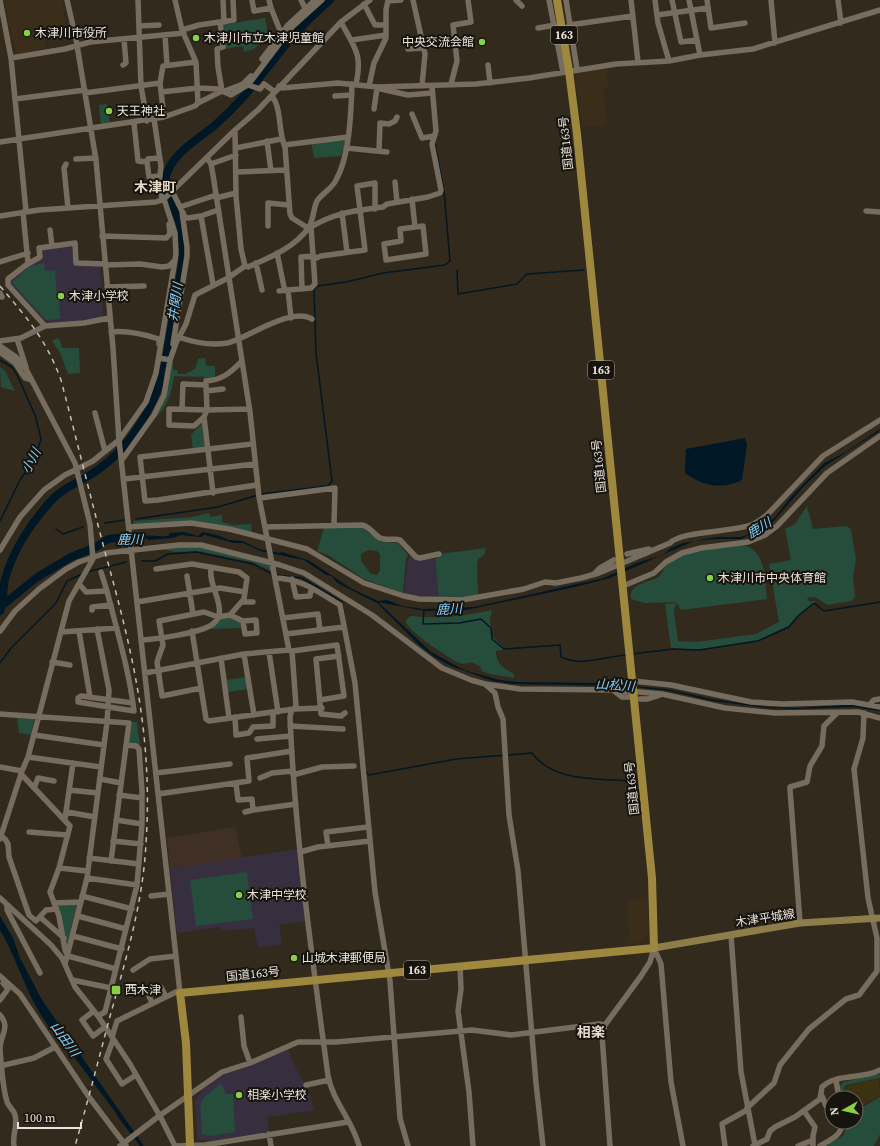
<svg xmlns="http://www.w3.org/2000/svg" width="880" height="1146" font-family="'Source Serif 4','Noto Sans JP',serif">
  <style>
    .built { fill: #3a2e1b }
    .industrial { fill: #3f2f24 }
    .education { fill: #372f3f }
    .green { fill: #264c3c; fill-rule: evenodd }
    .sand { fill: #3b3212 }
    .water { fill: #001725 }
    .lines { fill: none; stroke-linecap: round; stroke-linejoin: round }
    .stream { stroke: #001725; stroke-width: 1.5 }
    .river { stroke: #001725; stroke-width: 8 }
    .minor { stroke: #776d5e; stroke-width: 5.5 }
    .major { stroke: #8e7d4b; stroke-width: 7 }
    .highway { stroke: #9e883e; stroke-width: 8 }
    .rail { stroke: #c4beb4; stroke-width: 1.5; stroke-dasharray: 5 5; stroke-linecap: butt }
    .poi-dot { fill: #89cf48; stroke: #17130d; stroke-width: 1.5 }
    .labels { text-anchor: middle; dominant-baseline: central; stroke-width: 4; stroke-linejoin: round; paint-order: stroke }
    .shield { fill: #17130d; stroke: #aaa59d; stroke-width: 1 }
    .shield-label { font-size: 11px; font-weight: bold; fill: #e9e3db }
    .poi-label { font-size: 12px; fill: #e9e3db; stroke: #17130d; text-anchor: start }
    .street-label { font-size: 12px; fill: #e9e3db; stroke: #17130d }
    .water-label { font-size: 13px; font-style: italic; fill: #83d0fd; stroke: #17130d }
    .quarter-label { font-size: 14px; font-weight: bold; fill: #e6dbca; stroke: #17130d }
  </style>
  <rect width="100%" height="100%" fill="#322a1d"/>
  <!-- built -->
  <path class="built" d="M4 0H62L66 28 43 31 46 48 16 54Z
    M607 68 608 88 603 89 607 124 582 127 575 73Z
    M648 898 649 932 639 943 627 944 626 938 629 937 627 902Z"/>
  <!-- industrial -->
  <path class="industrial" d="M235 827 242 858 170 869 167 838Z"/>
  <!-- education -->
  <path class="education" d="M72 245 75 264 100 265 103 318 79 322 46 325 9 284V281L30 264 40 261 42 258V249Z
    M410 555 416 559H435L439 598 404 594 408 559Z
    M298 849 307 921 279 925 282 944 258 948 254 928 221 931 220 927 177 933 170 869Z
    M287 1047 299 1075 308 1089 314 1110 267 1117 269 1132 210 1141 197 1139 195 1100 202 1090 224 1074Z"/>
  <!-- green -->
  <path class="green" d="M265 18 268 35 254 49 244 52 243 46 225 49 221 25Z
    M107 104 110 124 101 125 99 105Z
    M346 138 341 156 314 158 311 142Z
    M44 263 45 271 55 270 57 298H59L60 319 46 320 13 284V281L29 267Z
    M57 338 60 340 62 348H79L80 373 68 374 60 353 52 341Z
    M205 358 206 366H215V380H205L204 377 174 376C172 393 167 409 152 421L161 408 171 362H173V370H177L178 374H185L195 369 198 359Z
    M0 367 5 371 15 391 1 387Z
    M202 423 205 446 203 448 193 450 191 435Z
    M807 506 813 529 847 526 851 530 856 560 853 576 855 597 851 601 827 605 817 598 809 597 807 599 810 602 814 601 816 602 800 614 788 626 758 640 698 650 671 648 665 604 676 603 674 612 678 641 696 642 756 634 779 622 769 564 791 560 785 529 795 524Z
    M209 513 211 517 222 515V522L233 525 251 524 252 533 204 522 134 525 133 521 193 517Z
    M324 528H363L382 542 398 543 408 555 406 559 403 593 364 579 328 555 317 551ZM369 550 377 551 380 554V571L377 575 371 574 361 561V554Z
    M743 545C767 551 764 579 767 599L681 610 676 602 645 603 631 599C629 584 646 583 657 578 663 574 663 568 668 563 683 549 722 548 743 545Z
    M183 547H202L269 564 272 571 252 562 198 551 175 552 161 549Z
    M486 548 484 555 478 559 477 565 478 596 459 599 439 598 435 559 439 557V554Z
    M492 610 490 619 492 636 504 648 503 650 496 651C496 664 503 668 514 674V678L490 674 482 671 480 666 470 662 464 664 459 663C446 656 410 633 405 621L411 616C439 619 465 616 492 610Z
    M230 618 240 622 242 628 211 629 220 619Z
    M246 677 248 689 228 692 226 680Z
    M17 718 34 719 31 735 19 733Z
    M132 722H137L140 745 130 744 129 742Z
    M247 872 253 919 196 926 190 880Z
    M59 905H77L66 948 62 915 58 907Z
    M880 1074V1078L846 1085 844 1088 846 1098H841L839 1087 843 1082Z
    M221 1084 226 1094H233L235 1132 211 1136 202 1134C201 1104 194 1102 221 1084Z
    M880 1097V1134L874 1146H827L844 1135 846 1122H856V1108H861Z"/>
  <!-- sand -->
  <path class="sand" d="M879 1078 880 1096 859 1107H856V1098H847L845 1090 848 1086Z"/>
  <!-- water -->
  <path class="water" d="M880 429 878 432 825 466 803 487 771 524 741 539H717L694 541 610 578 575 587 466 610 425 611 378 602 431 652 464 670 499 680 517 682 599 683 667 689 712 699 768 707 799 708 856 704 880 709V711L854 707 794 709 768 708 712 701 670 691 625 686 513 684 493 681 451 666 433 656 419 645 377 603 337 583 332 576 326 575 304 560 260 551 243 543H234L205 535 200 537 181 535 173 538 149 540 141 537 108 539C126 532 151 537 170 536L168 535 170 533 184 532 198 536 202 532C215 534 219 536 229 540L242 541 259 549 280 553 282 552 310 561 352 589 378 601 387 600 402 606 424 609 474 607 604 578 639 562 663 555 671 548 683 543 717 537H741L753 533 763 528 776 516 791 497 824 463 846 452Z
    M745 438 747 444 742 480C722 490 702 486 685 473L686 449Z
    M0 916 13 938 20 958 42 1000 144 1146H140L118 1117 116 1113 60 1038C32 1015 19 961 0 930Z"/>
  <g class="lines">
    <!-- stream -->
    <path class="stream" d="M457 270 458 294 517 284 527 274 584 270
      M0 360 13 368 18 377 35 415 41 439 35 458 20 480 0 521
      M261 494 328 486 332 481 316 353 314 290 317 286 346 282 383 273 445 265 450 261 444 191 435 144
      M136 519 218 507 258 495
      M105 523 124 520
      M56 529 63 534 83 527
      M142 561H155L168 554 196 552 253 564 272 574
      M87 572 126 562
      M277 575 302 578 342 602 344 614
      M424 610 423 624 459 623 481 619 491 628 492 639 504 649 560 645 561 657C581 667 606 656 626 655
      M632 654 673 649 699 650 758 641 789 627 798 616 814 603 824 611 880 602
      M0 663 11 648 56 603 67 581 82 574
      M366 772 369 775 456 759 532 753C553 782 595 778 628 781L638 780"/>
    <!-- river -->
    <path class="river" d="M4 604 36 578 71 557 96 547 108 539 118 538
      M0 611C5 601 2 590 5 579 13 551 31 523 50 502 61 489 76 484 90 475 118 458 138 432 152 402 167 373 169 336 175 304 178 283 185 263 182 242 182 234 180 223 177 216 172 203 163 191 166 177 170 155 197 140 214 126 243 101 259 78 283 48 297 30 313 15 330 0"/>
    <!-- minor -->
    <path class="minor" d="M0 0 11 58 26 211
      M67 0 76 39 96 160 113 348 119 440 180 993
      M138 0 141 86 147 121
      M175 0 182 30 196 62 198 103
      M223 0 224 22
      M252 0 254 11 271 8 281 33
      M269 0 271 8
      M301 0 305 8
      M413 0 425 54 422 86
      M516 0 522 6
      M549 0 563 72
      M566 0 577 69
      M631 0 638 62
      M655 0 658 23 669 61
      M672 0 681 42 697 40
      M689 0 700 55
      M707 0 711 28 745 23
      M771 0 775 43
      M838 0 841 23
      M388 1 401 0
      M364 4 375 25H386
      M657 15 708 8
      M220 22 223 47 217 49 218 67 222 91
      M341 22C354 47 363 54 356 84
      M569 25 633 16
      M139 26 159 25
      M538 28 555 25
      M182 30 199 25 234 20 233 0
      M165 35 167 65
      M352 40 386 35
      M408 49 424 48
      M11 58 65 49 90 42 184 33
      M262 59 288 25 315 0
      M123 65 126 63 124 39
      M488 65 490 83
      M160 83 164 117
      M451 84 457 61 453 25 471 22 468 0
      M248 85 260 89 264 84 275 92
      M279 86 282 88 338 83 377 87 476 84 529 78 616 64 669 61 700 55 753 49 880 10
      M369 86 374 63 386 38V10L388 0
      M381 89 408 95 432 93
      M161 92 198 88 219 89 225 91 243 84 251 76
      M85 93 160 83 163 66 196 62
      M272 96C282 109 278 132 285 147L290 214 292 218 308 228
      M335 96 352 95
      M15 99 85 90
      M374 109 377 88
      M412 114 422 138 434 136
      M154 119 161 166 159 184 162 199
      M134 123 138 161 147 162 149 177 160 176
      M235 130 236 196 241 249 245 266
      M19 139 164 117 195 106 198 103 222 91 231 95 248 85 292 27 322 0
      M267 141 271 171
      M0 142 20 139
      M284 145 348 137
      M236 148 281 139
      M346 148 387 152
      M379 151 380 123 389 124 395 121 397 117
      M207 158 211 164 213 175 250 412 259 497 289 650 292 651 296 706 291 712 290 717C295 837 312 957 328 1076 333 1102 353 1121 359 1146
      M76 159 96 158
      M146 162 148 159 158 158
      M66 164 64 168 68 208
      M211 164 236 155
      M236 172 286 170
      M395 182 397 202
      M172 191 185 217 188 218 201 216 213 284
      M216 198 236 193
      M412 199 415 227
      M180 207 216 195
      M866 211 880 212
      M23 212 28 263
      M342 213 347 252
      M0 216 39 210 156 202 164 199 235 130 258 110 341 22 370 0
      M201 216 218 210
      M268 226V203L288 205
      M309 226 311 227C336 212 355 211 383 207L387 204 428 197 440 193 441 190 432 144 436 131 432 86
      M423 226 426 254 386 260 384 244 401 241 400 229Z
      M50 230 52 246
      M102 236 166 238 170 234 169 224
      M277 253 284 287
      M314 259 321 256 365 250 357 186 375 183V209
      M0 262 28 253
      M256 263 262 290
      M105 265 140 264 162 267 169 266 175 260
      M107 287 144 286
      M302 289 301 257 314 256
      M279 291 288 290
      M0 293 2 297
      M291 318 288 290 311 288 315 284 311 227
      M45 326 8 285V279L26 265 40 257 39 248 75 243 76 263 105 264
      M111 332C127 330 143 334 159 339V344
      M178 337C193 342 212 346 227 343 248 338 292 306 312 319
      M17 339 26 367
      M0 341 21 338 45 326 84 323 109 318
      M173 344 187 256V247L182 212
      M0 346 16 357 26 369 75 463 90 524 93 559 69 601 28 757 22 771 0 839
      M0 352 15 363 25 378 31 380
      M159 358 170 360
      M206 385V381C222 380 230 373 241 362
      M206 391 223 389
      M182 409 183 384 206 385 207 410 169 409V425L194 426 204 417 207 410 249 409
      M95 413 105 451
      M204 417 213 493
      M252 444 140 457 145 501 158 500 257 485
      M122 460 154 415 164 395 170 360 176 343 186 324 195 295 228 278 245 266 248 267C269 258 296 247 309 227 314 219 313 209 317 201 322 193 332 189 336 180 350 155 351 112 352 84
      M124 479 255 464
      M260 498 335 488 334 524
      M129 527 191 523 229 529 307 549 364 583 404 596 419 599 462 600 524 589 545 582 556 583 581 578 599 573 670 543C681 531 732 532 751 525 757 523 762 519 767 515L823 456 880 420
      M265 527 362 525C371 527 373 534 380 538 387 541 393 538 400 540L416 557 420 558 439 554
      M0 550 20 517 44 490 65 475 93 461 119 440 146 402 156 373 176 254 175 233 164 199
      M627 554 649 549 650 551
      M156 569 192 564 239 572 247 578 244 599 230 615
      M101 572 107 591
      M595 573 600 568 614 560
      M187 576 193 614
      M275 578C303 579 316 591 340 605L355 683 375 892 390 981 400 1118 408 1146
      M292 579 296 597 310 596 311 588
      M80 585 86 592 107 591C117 631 129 670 134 711L78 702V698L81 696 133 703
      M623 586 654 573 666 562 682 553 701 548 748 542 765 535 777 526 827 473 880 436
      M137 602 220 588 245 592
      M242 602H253
      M92 610V607L111 605
      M283 618 318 614 320 630
      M0 631 15 611 39 589 66 569 79 562 106 553 179 545H201L280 565 304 573 372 615 442 668 471 680 485 684 520 689 617 690 662 694 725 708 775 713 858 712 880 718
      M79 631 90 697
      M192 631 206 719 209 721 294 709 322 708
      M61 632 117 628
      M286 634 344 627
      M142 640C156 639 204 633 214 623 219 619 220 612 219 606 217 592 209 582 211 567
      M292 651 337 645 344 696 320 700
      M269 652 278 712
      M244 654 254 715
      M339 656 316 659 321 714 341 716 345 713
      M221 658 229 718
      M52 662 70 665
      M145 673 244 654 289 650
      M633 681 671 685 751 702 783 704 852 702 880 707
      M486 685 495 693 498 707 503 719 509 815 518 871 536 1083 543 1146
      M201 688 162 696 157 662 163 645 159 621 204 612 218 617 230 615 243 621 245 634 257 633 256 620 243 621
      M613 690 622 697H629
      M640 699H648L660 695
      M870 704 874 700 880 699
      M0 714 129 723 111 861
      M235 717 236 735 249 733 253 727 273 726V712
      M290 726 343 729
      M34 735 104 745
      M257 739 291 736
      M28 757 101 767
      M0 767 22 771
      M156 773 230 764
      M21 774 70 826 59 868 87 871
      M293 775 322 767 354 766
      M260 778 272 773 293 771
      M100 779 121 783
      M236 783 238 800 252 799 253 810 296 804
      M34 788 38 778 54 781
      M69 790 98 793
      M158 794 249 781 247 758 292 751
      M119 795 142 798
      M67 812 95 817
      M245 812 253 810
      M65 819 73 763
      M116 820 142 824
      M29 832 67 835
      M1 836 5 839 8 844 9 857 29 915 36 921 46 910 56 909
      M113 841 141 844
      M328 846 326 832 368 827
      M300 852 318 847 370 841
      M89 858 139 864
      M59 868 50 892 59 916 65 950 68 956 116 969
      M87 878 137 885
      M82 896 132 909
      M151 896 169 894
      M0 898 51 945 62 958 75 987 98 1016 130 1064 161 1118 175 1146
      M54 903 81 902
      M7 906V910L40 973
      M78 916 126 929
      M40 917 64 938
      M800 923 790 789V787L807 782 810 766 822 746 824 726 837 713
      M731 935 741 1072 755 1145
      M73 936 122 949
      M654 948 661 964 671 1082 683 1146
      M65 964 87 878 107 722 109 690 97 629
      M460 966 461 989 458 1011 469 1092 473 1146
      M133 970 150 959 176 956
      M0 976 20 994 89 1097 126 1146
      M72 980 111 988
      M0 1000 8 989 3 983
      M152 1003 147 991 156 986 161 987 166 997
      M94 1011 82 1020 93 1036 105 1027
      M0 1015C11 1027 0 1035 0 1049 1 1064 3 1088 7 1102 9 1107 14 1110 15 1115 18 1126 12 1135 14 1146
      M98 1016 105 1012 137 885 142 824V791L139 749 136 746 126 745
      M241 1017 244 1046 250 1063
      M112 1037 117 1021 180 990
      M113 1040 106 1059 122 1084 136 1075
      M0 1066 34 1058 55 1047
      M836 1080 839 1098
      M306 1085 329 1080
      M822 1096 826 1106
      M747 1108 774 1083 780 1065 809 1029 846 999 859 995 877 971V938L868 898 854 769 863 738 864 713
      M804 1111 815 1127 813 1136V1146
      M269 1134 271 1146
      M120 1146 159 1116 222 1072 250 1063 298 1042H336L472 1030 511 1035 599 1024 605 1025
      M177 1146 205 1145 348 1122
      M610 1146 602 1035 605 1025 641 976 650 962 654 948
      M725 1146 722 1124 747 1110
      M753 1146 767 1139 770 1131 775 1127 795 1117 820 1099 822 1087C836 1073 862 1080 880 1070
      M798 1146 813 1140
      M820 1146C830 1140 843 1135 842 1122"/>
    <!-- major -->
    <path class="major" d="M654 948 800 923 880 918"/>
    <!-- highway -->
    <path class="highway" d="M190 1146 186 1043 180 993 654 948 652 878 577 134 569 71 557 0"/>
    <!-- rail -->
    <path class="rail" d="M0 286C27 318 46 339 61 380 76 437 90 495 105 552 133 653 153 737 146 843 143 904 125 962 109 1020 98 1062 87 1104 75 1146"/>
  </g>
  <!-- markers -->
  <g class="poi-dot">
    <circle cx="27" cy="33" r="4"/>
    <circle cx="196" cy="38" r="4"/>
    <circle cx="482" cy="42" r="4"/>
    <circle cx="109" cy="111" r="4"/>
    <circle cx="61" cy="296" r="4"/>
    <circle cx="710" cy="578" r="4"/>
    <circle cx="239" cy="895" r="4"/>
    <circle cx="294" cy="958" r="4"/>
    <rect x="111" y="985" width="10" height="10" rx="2"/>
    <circle cx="239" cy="1095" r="4"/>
  </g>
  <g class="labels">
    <!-- shield labels -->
    <g class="shield">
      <rect x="551" y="26" width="26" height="18" rx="3"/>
      <rect x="588" y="361" width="26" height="18" rx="3"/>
      <rect x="404" y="961" width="26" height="18" rx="3"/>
    </g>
    <g class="shield-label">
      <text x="564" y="35">163</text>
      <text x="601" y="370">163</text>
      <text x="417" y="970">163</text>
    </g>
    <!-- poi labels -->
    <g class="poi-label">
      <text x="35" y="33">木津川市役所</text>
      <text x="204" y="38">木津川市立木津児童館</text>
      <text x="474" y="42" text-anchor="end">中央交流会館</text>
      <text x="117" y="111">天王神社</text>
      <text x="69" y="296">木津小学校</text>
      <text x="718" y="578">木津川市中央体育館</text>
      <text x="247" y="895">木津中学校</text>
      <text x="302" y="958">山城木津郵便局</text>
      <text x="125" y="990">西木津</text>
      <text x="247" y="1095">相楽小学校</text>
    </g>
    <!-- street labels -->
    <g class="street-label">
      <text transform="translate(566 143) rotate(-96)">国道163号</text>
      <text transform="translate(599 466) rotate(-96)">国道163号</text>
      <text transform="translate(632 788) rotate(-96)">国道163号</text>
      <text transform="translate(765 918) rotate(-9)">木津平城線</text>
      <text transform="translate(253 974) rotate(-6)">国道163号</text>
    </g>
    <!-- water labels -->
    <g class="water-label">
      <text transform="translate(175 302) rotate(-81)">井関川</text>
      <text transform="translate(31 461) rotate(-62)">小川</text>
      <text transform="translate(759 528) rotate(-31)">鹿川</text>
      <text x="130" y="539">鹿川</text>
      <text transform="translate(449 609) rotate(-3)">鹿川</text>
      <text transform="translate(615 685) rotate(4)">山松川</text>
      <text transform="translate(65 1039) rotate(54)">山田川</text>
    </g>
    <!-- quarter labels -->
    <g class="quarter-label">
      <text x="155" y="187">木津町</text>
      <text x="591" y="1032">相楽</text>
    </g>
  </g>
  <!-- north arrow -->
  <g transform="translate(844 1110) rotate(262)"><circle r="19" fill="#17130d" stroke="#6b665f"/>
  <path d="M0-3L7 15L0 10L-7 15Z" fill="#89cf48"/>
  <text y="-6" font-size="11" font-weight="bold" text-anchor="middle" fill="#e9e3db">N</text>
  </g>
  <!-- scale -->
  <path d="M18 1122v6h63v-6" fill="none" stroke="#e9e3db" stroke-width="2"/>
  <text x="24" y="1122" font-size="12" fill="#e9e3db" stroke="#17130d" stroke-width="3" paint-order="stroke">100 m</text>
</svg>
